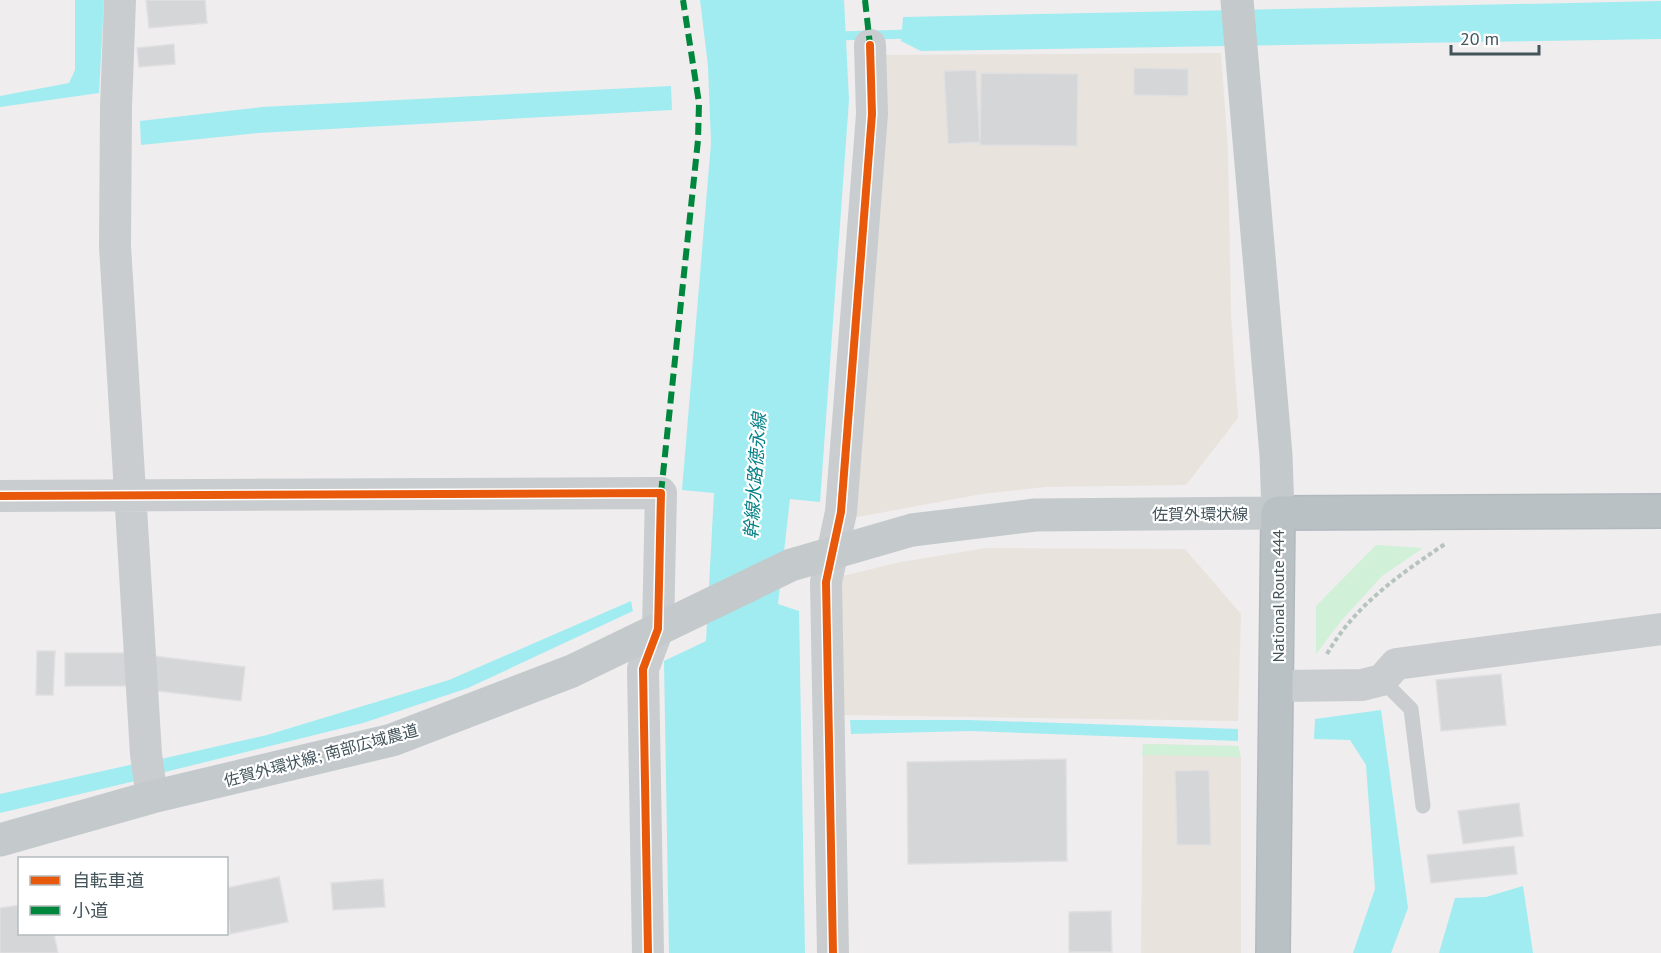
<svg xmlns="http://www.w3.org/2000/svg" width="1661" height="953" font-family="'PT Sans','Noto Sans JP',sans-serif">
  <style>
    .commercial { fill: #e9e3dd }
    .green { fill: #d0f0d7 }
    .water { fill: #a1ecf1 }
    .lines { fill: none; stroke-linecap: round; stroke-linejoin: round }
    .stream { stroke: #a1ecf1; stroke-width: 9 }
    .building { fill: #d5d6d8; stroke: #e0dfe1; stroke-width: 1.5 }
    .highway-casing { stroke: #b2b9be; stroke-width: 36 }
    .path { stroke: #b5c4be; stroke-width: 4; stroke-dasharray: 4.5 3; stroke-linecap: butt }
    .lane { stroke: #c9cdcf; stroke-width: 15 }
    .street { stroke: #c9cdcf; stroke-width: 32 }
    .primary { stroke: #c4c9cc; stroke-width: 33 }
    .highway { stroke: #b9c1c4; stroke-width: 33 }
    .quiet { stroke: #00873e; stroke-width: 6; stroke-dasharray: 12 6; stroke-linecap: butt }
    .cycleway-casing { stroke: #fff; stroke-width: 11 }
    .cycleway { stroke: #e8590c; stroke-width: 8 }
    .labels { text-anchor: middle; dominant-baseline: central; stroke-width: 4.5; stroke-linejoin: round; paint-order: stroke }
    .street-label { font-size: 16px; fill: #43545b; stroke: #fff }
    .water-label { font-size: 18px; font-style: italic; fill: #058188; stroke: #fff }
  </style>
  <rect width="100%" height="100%" fill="#efedee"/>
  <!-- commercial -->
  <path class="commercial" d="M1221 53 1228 150 1231 314 1238 418 1186 485 1046 487 982 494 852 518 879 55Z
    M986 548 1185 549 1241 614 1238 721 842 715V576L901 562Z
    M1143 744 1238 746 1241 757V953H1141Z"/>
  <!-- green -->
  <path class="green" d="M1376 545 1423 548 1382 576 1341 621 1316 654V606Z
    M1143 744 1238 746 1241 757 1142 755Z"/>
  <!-- water -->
  <path class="water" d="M75 0H104L99 93 0 107V96L69 83 75 70Z
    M700 0H844L849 100 820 502 790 499 778 604 799 611 805 953H669L664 661 706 641 714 493 682 490 711 143 708 66Z
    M1661 1V39L921 51 901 41 903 17Z
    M671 86 672 110 258 133 141 145 140 121 262 107Z
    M631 601 633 611 468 688 363 723 161 773V759L267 735 449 680Z
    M1381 710 1408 908 1391 953H1353L1375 889 1366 765 1350 740 1314 739 1315 719Z
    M850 720H968L1238 729V741L971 731 851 734Z
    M134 764 135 781 0 813V794Z
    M1523 886 1533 953H1439L1455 898 1486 897Z"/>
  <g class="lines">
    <!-- stream -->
    <path class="stream" d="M836 36 912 34"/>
  </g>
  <!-- building -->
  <path class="building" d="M146 0H205L207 23 149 28Z
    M174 44 175 64 139 67 137 48Z
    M1134 68 1188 69V96L1134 95Z
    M976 70 980 142 948 144 944 71Z
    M981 73 1078 74 1077 146 980 145Z
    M37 651H55L53 695H36Z
    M65 653H127V686H65Z
    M154 656 245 667 241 701 150 690Z
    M1501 674 1506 725 1441 731 1436 680Z
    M1066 759 1067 861 908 864 907 762Z
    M1209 770 1211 845H1177L1175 771Z
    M1519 803 1523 836 1463 844 1458 811Z
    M1514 846 1517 874 1431 883 1427 855Z
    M279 877 288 922 230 934 226 888Z
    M383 879 385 907 333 910 331 883Z
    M20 905V934H54L58 953H0V908Z
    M1111 911 1112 952H1069V912Z"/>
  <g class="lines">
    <defs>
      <path id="highway" d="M1273 953 1278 513 1661 511"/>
    </defs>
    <!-- highway casing -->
    <use href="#highway" class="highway-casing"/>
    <!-- path -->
    <path class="path" d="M1327 654C1355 605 1399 575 1445 544"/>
    <!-- lane -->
    <path class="lane" d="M1382 680 1411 709 1423 806"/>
    <!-- street -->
    <path class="street" d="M120 0 116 107 115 246 146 754 152 797
      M0 496 661 493 658 629 643 669 648 953
      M1278 686 1362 685 1382 680 1396 664 1661 629
      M833 953 826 582 841 512 872 114 870 45"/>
    <!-- primary -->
    <path class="primary" d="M0 840 152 797 392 740 572 671 791 565 912 530 1035 515 1278 513 1276 455 1237 0"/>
    <!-- highway -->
    <use href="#highway" class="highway"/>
    <!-- quiet -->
    <path class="quiet" d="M865 0 870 45
      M661 493 698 140 699 103 683 0"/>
    <defs>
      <path id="cycleway" d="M0 496 661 493 658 629 643 669 648 953
        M833 953 826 582 841 512 872 114 870 45"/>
    </defs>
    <!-- cycleway casing -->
    <use href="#cycleway" class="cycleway-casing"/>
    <!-- cycleway -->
    <use href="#cycleway" class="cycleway"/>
  </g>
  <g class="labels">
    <!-- street labels -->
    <g class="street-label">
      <text x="1200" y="514">佐賀外環状線</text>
      <text transform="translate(1278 596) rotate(-90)">National Route 444</text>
      <text transform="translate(321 755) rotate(-15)">佐賀外環状線; 南部広域農道</text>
    </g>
    <!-- water labels -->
    <g class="water-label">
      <text transform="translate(755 476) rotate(-86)">幹線水路徳永線</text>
    </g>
  </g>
  <!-- legend -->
  <rect x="18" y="857" width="210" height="78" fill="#ffffff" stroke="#b4bbbd" stroke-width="1.5"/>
  <rect x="30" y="876" width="30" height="9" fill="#e8590c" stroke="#b4bbbd" stroke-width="1.5"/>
  <text x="72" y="887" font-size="18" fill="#43545b">自転車道</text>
  <rect x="30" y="906" width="30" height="9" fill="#00873e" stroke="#b4bbbd" stroke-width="1.5"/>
  <text x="72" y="917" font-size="18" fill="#43545b">小道</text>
  <!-- scale -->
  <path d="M1451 45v9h88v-9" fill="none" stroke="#43545b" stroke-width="3"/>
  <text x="1460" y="45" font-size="18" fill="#43545b" stroke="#ffffff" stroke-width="4.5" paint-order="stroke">20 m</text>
</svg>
